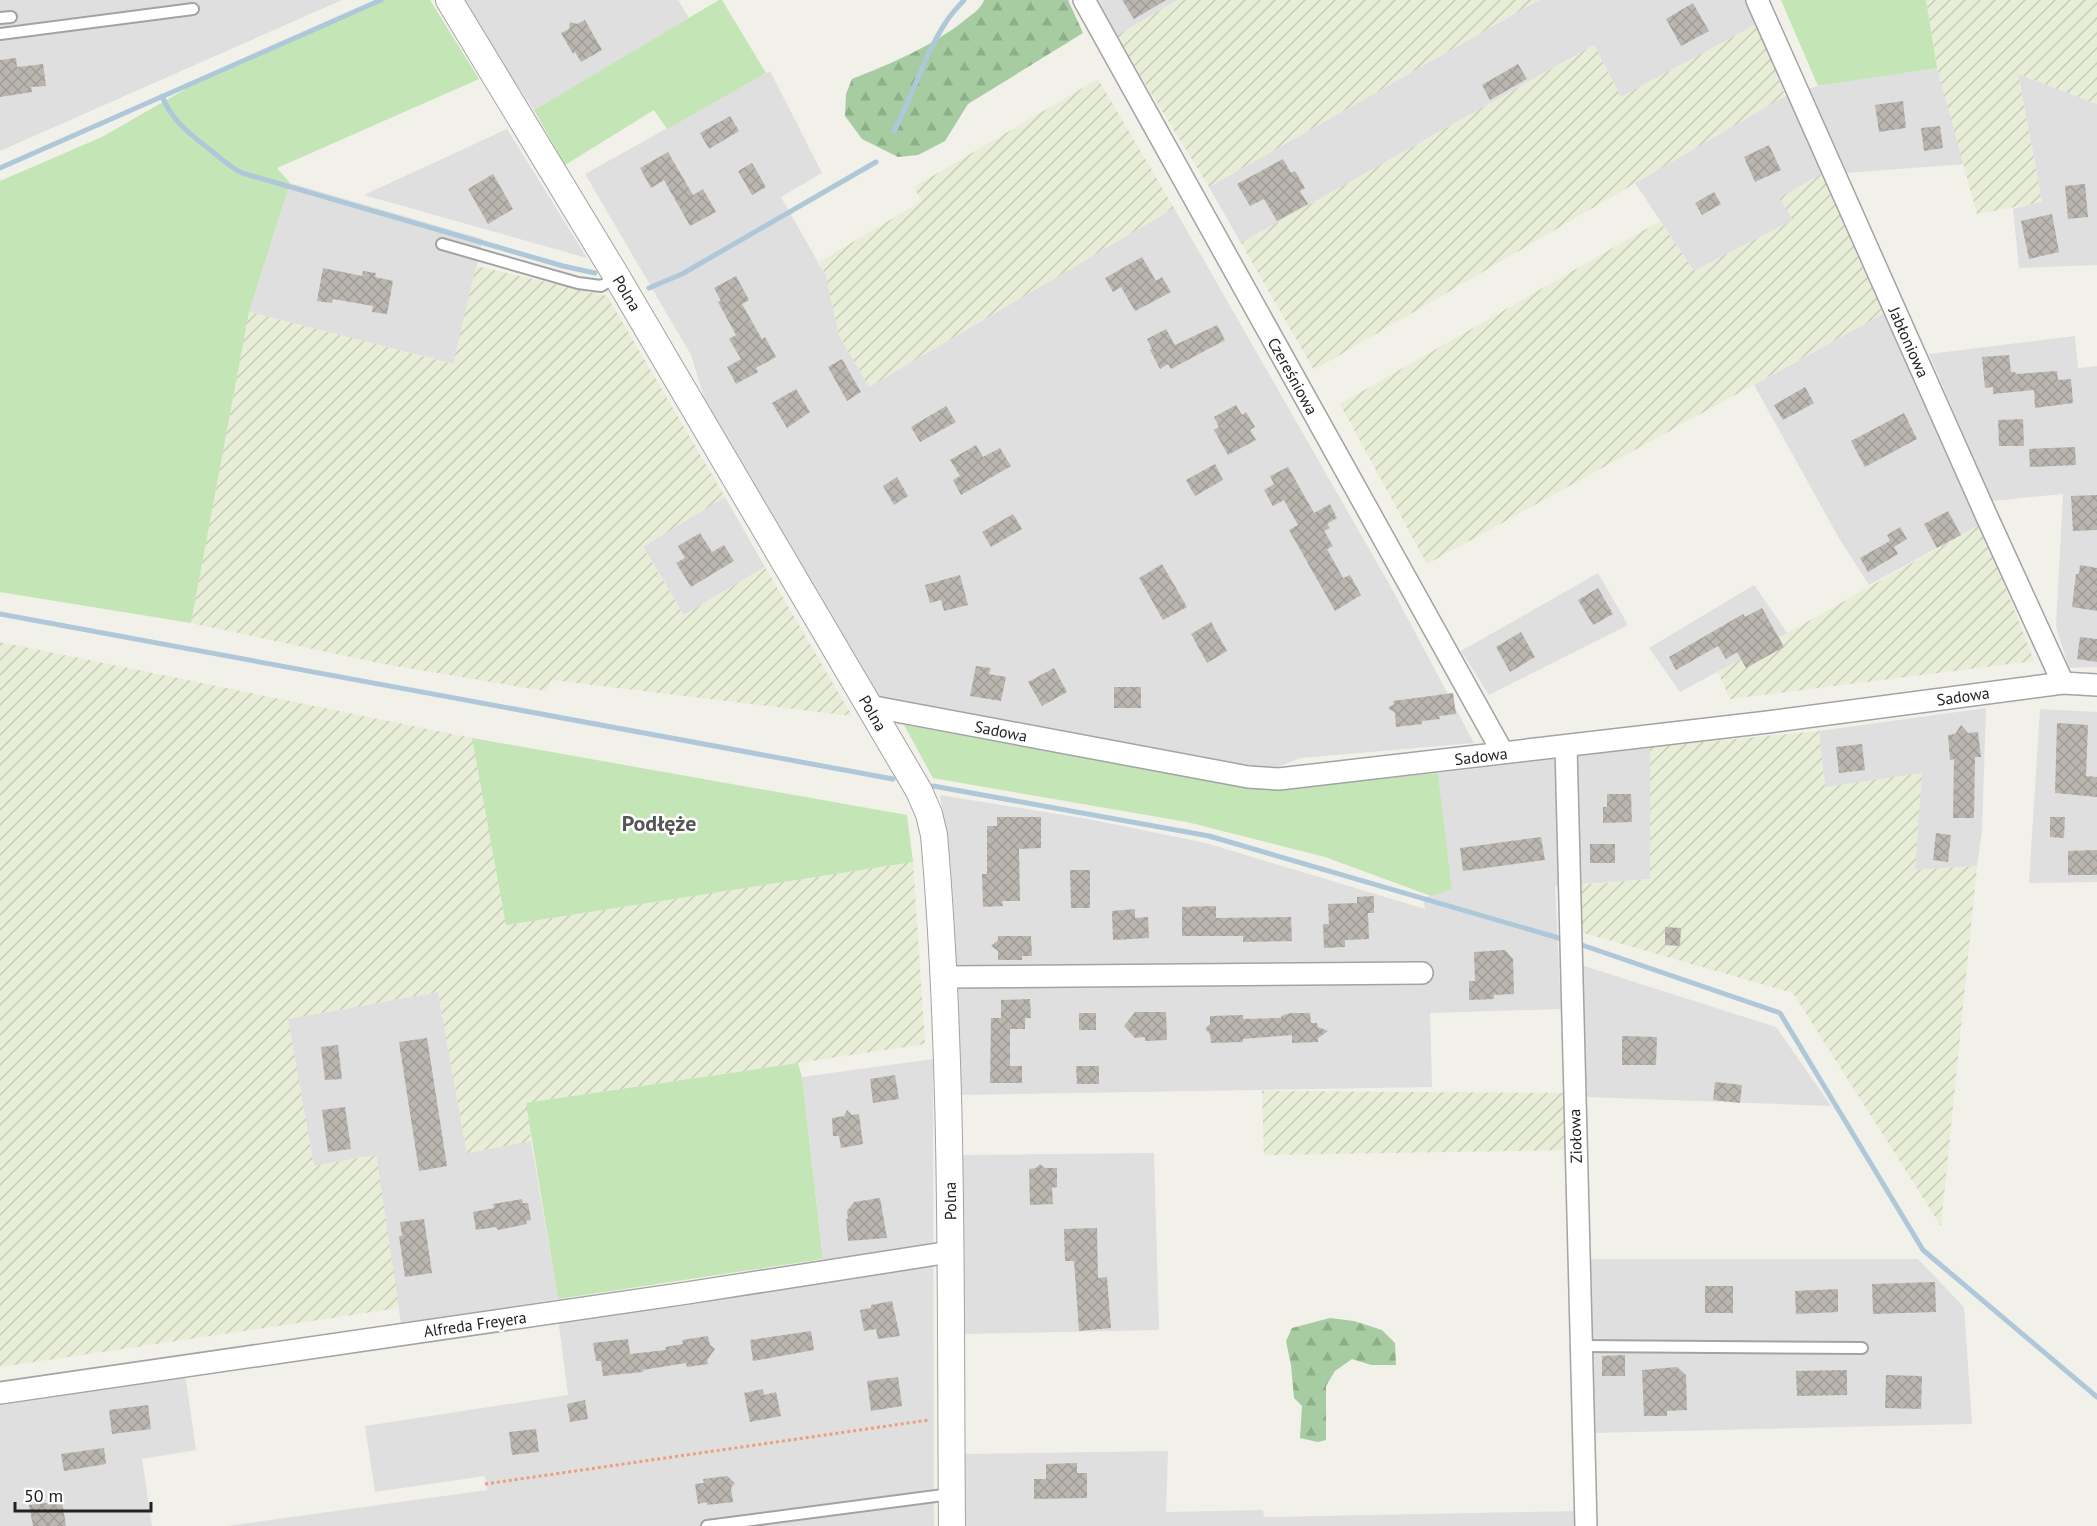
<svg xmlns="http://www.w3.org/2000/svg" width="2097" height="1526" font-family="'PT Sans',sans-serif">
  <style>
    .residential { fill: #e0dfdf }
    .farmland { fill: url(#farmland-furrows) }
    .grass { fill: #c4e5b5 }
    .forest { fill: url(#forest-firs) }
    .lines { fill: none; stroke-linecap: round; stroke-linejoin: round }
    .stream { stroke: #aec8da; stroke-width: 5 }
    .building { fill: url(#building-cross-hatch) }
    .service-casing { stroke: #a3a3a3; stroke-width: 14 }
    .minor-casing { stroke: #a3a3a3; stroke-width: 24 }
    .tertiary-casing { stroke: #a3a3a3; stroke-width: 28 }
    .path { stroke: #ee9e7e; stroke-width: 3; stroke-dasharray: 3 3; stroke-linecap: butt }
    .service { stroke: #fff; stroke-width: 10 }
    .minor { stroke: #fff; stroke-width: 21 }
    .tertiary { stroke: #fff; stroke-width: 26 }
    .labels { text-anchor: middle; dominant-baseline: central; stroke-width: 5; stroke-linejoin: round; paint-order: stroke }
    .street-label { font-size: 16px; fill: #222; stroke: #fff }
    .district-label { font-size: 22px; font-weight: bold; fill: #555; stroke: #fff }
  </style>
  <defs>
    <pattern id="farmland-furrows" width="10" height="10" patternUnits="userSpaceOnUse" patternTransform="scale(1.5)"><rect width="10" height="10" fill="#e8edd7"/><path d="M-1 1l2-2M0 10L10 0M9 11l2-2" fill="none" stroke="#c7cbb8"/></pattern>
    <pattern id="forest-firs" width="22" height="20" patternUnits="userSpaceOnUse" patternTransform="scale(1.5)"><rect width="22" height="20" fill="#a7cca2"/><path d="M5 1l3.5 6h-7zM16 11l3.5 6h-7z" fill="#8faf8b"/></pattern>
    <pattern id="building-cross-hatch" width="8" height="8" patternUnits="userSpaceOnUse" patternTransform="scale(1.5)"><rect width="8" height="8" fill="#bab6af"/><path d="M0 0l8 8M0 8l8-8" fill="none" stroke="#a09c96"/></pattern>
  </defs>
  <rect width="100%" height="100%" fill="#f1f0e9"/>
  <!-- residential -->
  <path class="residential" d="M0 0H342L0 151Z
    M464 0H678L689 18 534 110 478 28Z
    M1095 0H1178L1116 36Z
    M1539 0H1748L1759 23 1621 97 1594 45 1241 243 1209 187Z
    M1937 68 1965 164 1846 173 1825 172 1793 220 1694 271 1635 183 1785 96 1818 86Z
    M770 71 822 173 781 197 826 276 839 335 869 387 1174 208 1392 589 1474 743 1301 758 1267 771 877 698 708 411 691 355 585 174Z
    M2018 74 2097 104V265L2019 268 2013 209 2042 201Z
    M507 129 587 258 364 195Z
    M290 183 483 239 454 364 249 312Z
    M1888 311 1981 524 1869 585 1840 540 1754 385Z
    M2075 336 2078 368 2097 366V667L2069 668 2056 627 2063 494 1992 501 1929 354Z
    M725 497 765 567 684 615 643 546Z
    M1598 573 1628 625 1489 695 1461 651Z
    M1754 585 1788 634 1680 692 1649 648Z
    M1986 708 1982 831 1977 866 1915 870 1825 787 1819 731Z
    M2040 709 2097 712V882L2029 883Z
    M1650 747 1651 879 1555 886 1561 1009 1430 1013 1432 1087 959 1095 952 887 940 795 1088 819 1206 843 1425 909 1423 898 1452 889 1438 773Z
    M1581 965 1776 1027 1831 1106 1587 1097Z
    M438 992 467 1153 531 1141 558 1299 401 1324 376 1155 314 1166 287 1019Z
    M933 1059 934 1526H227L487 1490 485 1476 375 1492 365 1426 568 1395 558 1318 826 1283 802 1077Z
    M1154 1153 1159 1330 963 1334 959 1155Z
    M1587 1259H1918L1964 1307 1972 1424 1594 1433Z
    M185 1373 196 1450 142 1459 152 1526H0V1400Z
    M1168 1451 1166 1512 1263 1510 1264 1517 1581 1511 1582 1526H963V1454Z"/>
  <!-- farmland -->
  <path class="farmland" d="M1178 0H1539L1209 187 1116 36Z
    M1926 0H2097V104L2018 74 2042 202 1977 214 1937 68Z
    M1759 23 1785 96 1314 370 1241 243 1594 45 1621 97Z
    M1098 79 1174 208 869 387 839 335 826 276 819 262 922 201 914 187Z
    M1825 172 1888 311 1427 564 1340 404 1660 221 1694 271 1793 220 1779 198Z
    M476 266 607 296 725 497 643 547 684 615 765 567 852 716 552 680 546 691 384 664 191 623 249 312 453 364Z
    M1981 524 2034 661 1730 699 1718 672Z
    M0 642 472 738 506 925 913 862 925 1044 527 1103 531 1141 467 1153 438 992 288 1019 314 1166 376 1155 399 1308 0 1367Z
    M1819 731 1825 787 1922 773 1915 870 1977 866 1941 1226 1793 993 1577 931 1580 885 1650 879V747Z
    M1262 1091 1569 1093 1567 1150 1264 1155Z"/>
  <!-- grass -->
  <path class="grass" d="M380 0H430L479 79 277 168 290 183 249 312 191 623 0 592V181L102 137 208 76Z
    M719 0H722L766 73 667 129 654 110 565 165 534 110Z
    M1781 0H1926L1937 68 1818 86Z
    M904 725 1264 790 1438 773 1452 889 1431 896 1325 857 1187 822 933 778Z
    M472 738 907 815 913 862 506 925Z
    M798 1063 802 1077 823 1259 558 1299 526 1103Z"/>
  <!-- forest -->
  <path class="forest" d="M984 0H1068L1083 33 968 104 945 141 918 155 898 157 862 139 845 116 846 94 852 79C892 63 931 47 965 20 972 14 981 9 984 0Z
    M1330 1318 1354 1321 1382 1330 1395 1343 1396 1365H1371L1352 1359 1335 1371 1326 1386V1440L1318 1442 1300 1438 1302 1406 1294 1398 1291 1365 1286 1341 1292 1328Z"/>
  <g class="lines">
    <!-- stream -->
    <path class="stream" d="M162 96C172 122 193 136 214 153 223 160 231 168 242 173L563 266 595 273
      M894 131C913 96 924 55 946 22 951 14 958 7 964 0
      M0 168 381 0
      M649 288 682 274 876 162
      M0 614 893 779
      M933 786 1209 836 1562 939
      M1579 944 1780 1013 1923 1250 2097 1397"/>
  </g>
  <!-- building -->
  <path class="building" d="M1122 0H1166L1134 19Z
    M1693 3 1709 31 1681 46 1666 19Z
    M585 20 602 50 581 62 575 52 573 54 561 33 569 29 570 22 577 24Z
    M16 58 17 67 43 64 46 86 31 87 32 92 0 97V60Z
    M1518 64 1527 79 1490 100 1482 85Z
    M1903 101 1906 128 1879 132 1875 105Z
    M730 116 739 131 709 149 700 133Z
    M1940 126 1943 148 1924 151 1921 128Z
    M1769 145 1781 170 1755 182 1744 157Z
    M668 152 693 195 703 189 716 212 690 226 664 180 651 188 640 168Z
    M1283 159 1291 173 1295 171 1305 188 1300 191 1308 204 1277 221 1264 199 1250 206 1237 184Z
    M752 163 766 187 752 195 738 171Z
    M493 174 513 209 488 224 468 189Z
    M2085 184 2088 217 2068 219 2065 186Z
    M1714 192 1721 204 1702 215 1695 203Z
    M2052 214 2059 252 2029 259 2021 221Z
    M1142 257 1156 281 1162 277 1171 292 1135 311 1121 287 1113 292 1105 278Z
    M323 268 362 276 363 271 376 273 375 277 393 281 387 314 372 312 373 306 333 299 332 303 317 301Z
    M736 276 749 300 742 304 762 339 765 337 776 357 756 368 758 372 736 384 727 367 741 359 729 339 736 335 718 302 721 301 714 288Z
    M1217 325 1225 340 1171 369 1168 364 1160 369 1150 350 1152 349 1147 339 1166 329 1175 345Z
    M2009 355 2011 372H2015L2016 374 2057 371 2058 380 2071 379 2073 403 2035 408 2034 390 1993 394V387L1985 388 1982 357Z
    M842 359 861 392 847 401 828 367Z
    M1805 387 1814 403 1783 420 1774 405Z
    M796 389 810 412 787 428 772 403Z
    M1236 405 1242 415 1246 412 1255 427 1250 430 1256 440 1228 455 1214 430 1219 427 1214 417Z
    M946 406 956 422 920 442 911 427Z
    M1904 413 1917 439 1865 467 1851 441Z
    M2023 419 2024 446H1999L1998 420Z
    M976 445 983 457 1000 448 1011 466 961 495 953 480 960 476 950 460Z
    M2075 447 2076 465 2030 467 2029 449Z
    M1215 464 1223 480 1195 496 1186 480Z
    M1288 467 1314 513 1330 504 1337 518 1327 524 1330 528 1324 531 1333 546 1327 549 1343 578 1350 575 1361 595 1335 611 1289 530 1298 525 1284 500 1273 506 1264 490 1274 484 1270 476Z
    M897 477 908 496 894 505 883 486Z
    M2097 495V530L2073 531 2071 496Z
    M1948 511 1961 535 1937 548 1924 524Z
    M1013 514 1022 529 991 547 982 532Z
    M1900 527 1907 539 1894 547 1898 554 1868 572 1860 558 1890 541 1887 535Z
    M700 533 712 552 724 545 734 561 691 587 676 563 685 558 678 546Z
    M1162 564 1187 607 1163 620 1139 578Z
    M2080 565 2097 568V611L2072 607 2076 574H2079Z
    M960 575 968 605 944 611 941 600 930 603 925 585Z
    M1598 588 1613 614 1593 625 1578 600Z
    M1762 608 1784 647 1746 668 1737 652 1726 659 1718 646 1676 670 1669 657 1743 614 1745 617Z
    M1211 622 1227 651 1207 663 1191 634Z
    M1521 632 1535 657 1510 672 1496 647Z
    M2080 637 2097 639V662L2077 659Z
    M976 666 991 668 989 674 1006 677 1001 701 970 696Z
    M1054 668 1067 692 1042 706 1028 682Z
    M1114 687H1141V708H1114Z
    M1453 693 1456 714 1439 716 1440 719 1422 721V724L1396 727 1395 713 1388 708 1394 704 1393 701Z
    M2057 723 2088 725 2086 776 2097 777V797L2055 793Z
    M1961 725 1968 733 1978 732 1981 757H1975L1974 818H1953L1954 759 1950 760 1948 735 1955 734Z
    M1862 744 1865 770 1839 773 1836 747Z
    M1607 794H1631L1632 822 1603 823V807H1607Z
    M997 817H1041V848L1019 849 1020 901H1002L1003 906 983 907 982 874H987V826H997Z
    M2050 817H2065L2064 838 2050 837Z
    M1936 833 1951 835 1948 862 1933 860Z
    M1541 837 1545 860 1463 871 1460 848Z
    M1590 844H1615V863H1590Z
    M2097 850V875H2068V851Z
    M1070 870H1090V908H1071Z
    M1374 896V913H1368L1369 939 1345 940V947L1324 948 1323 924H1329L1328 904 1357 903V897Z
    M1216 906V918L1291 917 1292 941 1243 942V936H1182V907Z
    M1135 909V918L1148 917 1149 938 1113 940 1112 911Z
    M1665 927 1681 928 1680 946 1665 945Z
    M998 936H1031L1032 956H1022V960H998V951L991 946 998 940Z
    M1505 950 1513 959 1514 994 1494 995V999L1469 1000V981H1475L1474 952Z
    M1030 999 1031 1018H1025V1029H1010V1066H1022V1083H990L991 1018H1001V1000Z
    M1135 1012H1166L1167 1040 1145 1041V1037L1135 1038 1124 1026Z
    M1079 1013H1096V1030H1079Z
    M1291 1013H1310L1311 1023H1317L1318 1027 1328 1031 1318 1038V1042L1292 1043V1035L1243 1039V1042L1211 1043 1210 1034 1205 1029 1210 1024V1016L1243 1015V1019L1281 1018V1016Z
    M1622 1036 1657 1037 1656 1065H1622Z
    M427 1038 447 1166 419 1171 399 1042Z
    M338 1045 342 1079 325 1080 321 1047Z
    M1076 1066H1099V1084H1077Z
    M895 1075 899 1099 873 1103 870 1079Z
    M1715 1082 1742 1085 1740 1103 1713 1100Z
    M345 1107 351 1149 328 1152 322 1110Z
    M847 1110 852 1115 859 1114 863 1144 841 1148 839 1136H833L832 1118 844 1116Z
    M1040 1164 1045 1168H1057V1187L1052 1188 1053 1204 1030 1205 1029 1169 1036 1168Z
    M880 1198 887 1238 848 1241 846 1219H848L847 1211 854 1202Z
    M522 1199 523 1203H528L531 1220 526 1221 527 1224 498 1230 496 1227 476 1230 473 1212 494 1208 493 1204Z
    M424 1219 432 1273 405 1277 399 1236H402L400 1222Z
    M1097 1228 1098 1278 1107 1277 1111 1328 1079 1331 1074 1261H1065L1064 1229Z
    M1935 1282 1936 1312 1873 1314 1872 1284Z
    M1705 1286H1733V1313H1705Z
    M1838 1289V1312L1796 1314 1795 1291Z
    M892 1301 900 1336 878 1339 876 1329 864 1331 860 1310 871 1308V1305Z
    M811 1331 814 1350 753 1361 750 1340Z
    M708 1336 710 1345 715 1349 707 1360 708 1364 687 1367 686 1363 643 1370V1372L603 1376 601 1361H596L593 1343 628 1339 630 1354 666 1350 665 1347 683 1344 682 1340Z
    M1625 1355V1376H1602V1356Z
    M1677 1367 1686 1375 1687 1410 1667 1411V1416H1644L1642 1370Z
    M1847 1370V1395L1797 1396 1796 1371Z
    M1886 1375 1922 1376 1921 1409 1885 1408Z
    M898 1377 902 1406 871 1411 867 1381Z
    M763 1389 764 1395 776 1392 781 1416 750 1422 744 1393Z
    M585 1400 588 1419 570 1422 567 1404Z
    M148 1405 151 1429 112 1434 109 1410Z
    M536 1429 539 1452 512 1455 509 1432Z
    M104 1448 106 1464 64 1471 61 1454Z
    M1077 1463V1473H1087V1498L1034 1499V1479H1046V1464Z
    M727 1476 735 1483 731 1488 733 1502 707 1505V1502L698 1504 695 1484 704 1483 703 1479Z
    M62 1501 66 1526H33L29 1505Z"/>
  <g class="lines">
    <defs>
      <path id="service" d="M0 18 11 17
        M0 34 193 9
        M442 244 578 283 601 286 617 277
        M1581 1346 1862 1348
        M707 1526 951 1494"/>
      <path id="minor" d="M1084 0 1503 753
        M1757 0 1987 517 2063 683
        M869 706 1248 777 1279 779 1768 722 2063 683 2097 685
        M1566 746 1586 1526
        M945 977 1422 973
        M0 1393 687 1293 950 1252"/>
      <path id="tertiary" d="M449 0 617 277 919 791 929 814 934 835C954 1065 950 1296 952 1526"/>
    </defs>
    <!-- service casing -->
    <use href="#service" class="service-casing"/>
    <!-- minor casing -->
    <use href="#minor" class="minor-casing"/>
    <!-- tertiary casing -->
    <use href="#tertiary" class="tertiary-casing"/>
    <!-- path -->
    <path class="path" d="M485 1484 929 1420"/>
    <!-- service -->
    <use href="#service" class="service"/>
    <!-- minor -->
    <use href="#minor" class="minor"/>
    <!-- tertiary -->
    <use href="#tertiary" class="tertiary"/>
  </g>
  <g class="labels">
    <!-- street labels -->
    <g class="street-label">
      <text transform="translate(627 293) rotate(59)">Polna</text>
      <text transform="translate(1909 342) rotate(66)">Jabłoniowa</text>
      <text transform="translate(1293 376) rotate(61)">Czereśniowa</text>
      <text transform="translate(1963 696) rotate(-8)">Sadowa</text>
      <text transform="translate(873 713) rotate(60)">Polna</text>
      <text transform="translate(1001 731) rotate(11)">Sadowa</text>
      <text transform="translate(1481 756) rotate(-7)">Sadowa</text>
      <text transform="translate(1575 1136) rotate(-92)">Ziołowa</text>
      <text transform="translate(950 1201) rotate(-91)">Polna</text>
      <text transform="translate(475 1324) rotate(-8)">Alfreda Freyera</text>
    </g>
    <!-- district labels -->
    <g class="district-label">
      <text x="659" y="823">Podłęże</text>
    </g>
  </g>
  <!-- scale -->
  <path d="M15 1502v9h136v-9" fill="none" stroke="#222222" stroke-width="3"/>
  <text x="24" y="1502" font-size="18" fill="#222222" stroke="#ffffff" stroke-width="4.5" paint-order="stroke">50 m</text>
</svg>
